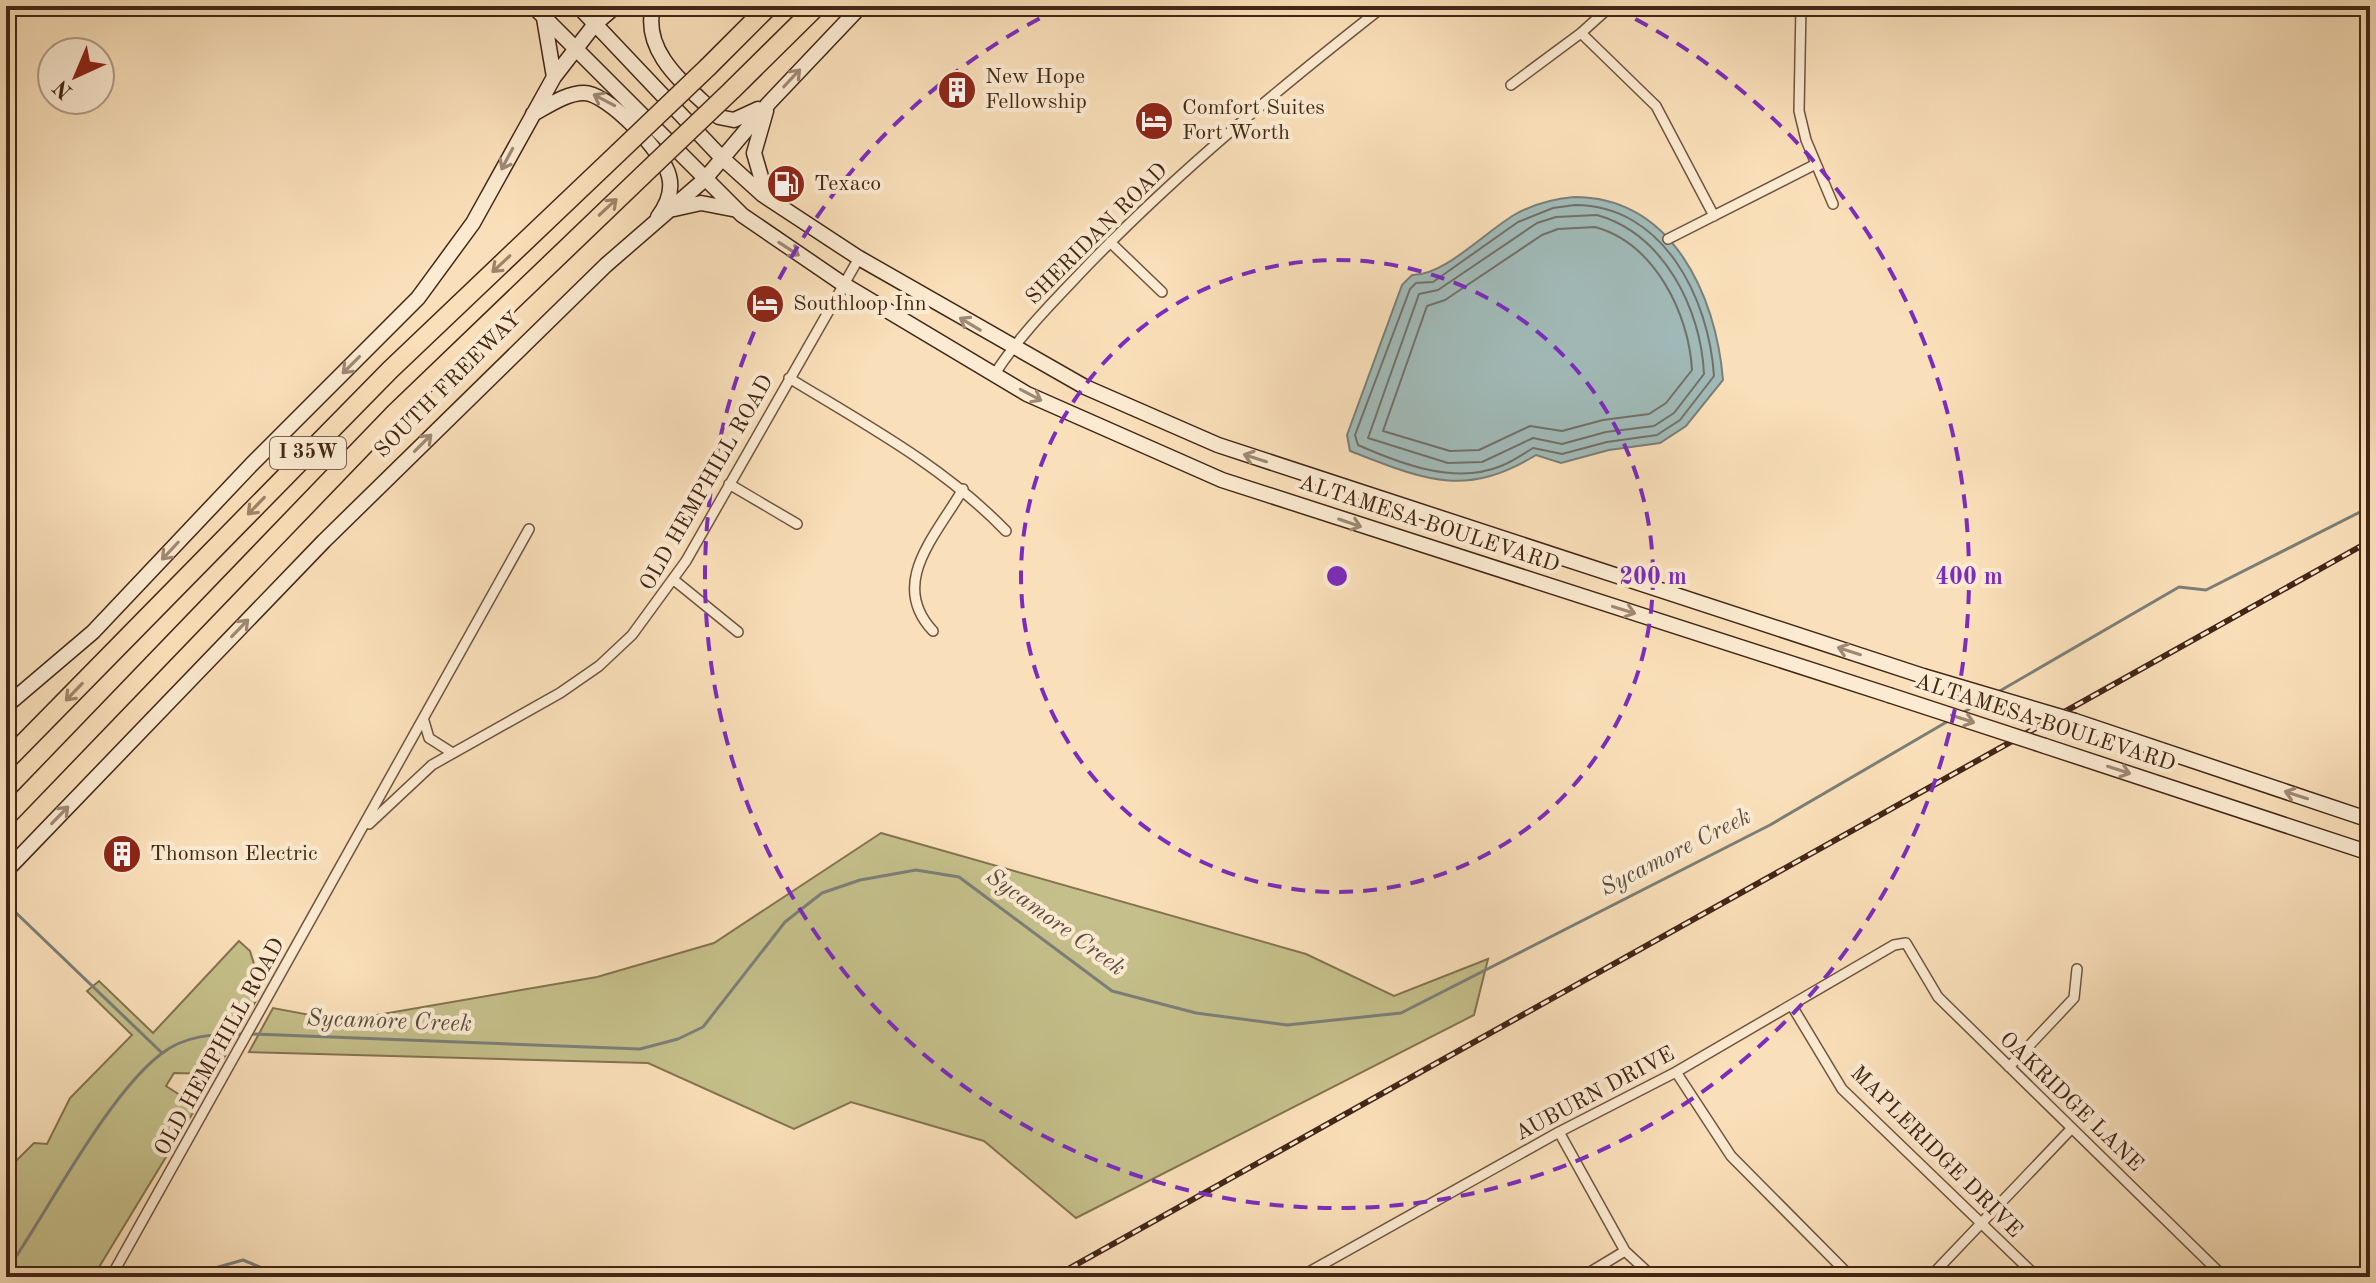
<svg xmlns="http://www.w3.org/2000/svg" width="2376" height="1283" font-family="'Old Standard TT',serif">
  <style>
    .green { fill: #c5c08b; stroke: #847350; stroke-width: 2 }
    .water { fill: #a1bbb9; stroke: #7b7f78; stroke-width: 2 }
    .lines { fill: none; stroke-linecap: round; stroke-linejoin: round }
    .shore { stroke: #727068; stroke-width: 2 }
    .stream { stroke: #7b7f78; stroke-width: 3 }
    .street-casing { stroke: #70543f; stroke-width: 12 }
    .secondary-casing { stroke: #422616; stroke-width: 17 }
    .highway-casing { stroke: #422616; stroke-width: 21 }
    .street { stroke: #fcebd2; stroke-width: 9 }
    .secondary { stroke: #fcebd2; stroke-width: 14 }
    .highway { stroke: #fae0ba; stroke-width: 18 }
    .rail-casing { stroke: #422616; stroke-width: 6 }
    .rail { stroke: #fcebd2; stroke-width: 3; stroke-dasharray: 9; stroke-linecap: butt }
    .secondary-bridge-casing { stroke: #422616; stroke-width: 17; stroke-linecap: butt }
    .highway-bridge-casing { stroke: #422616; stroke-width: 21; stroke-linecap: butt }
    .secondary-bridge { stroke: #fcebd2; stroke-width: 14 }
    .highway-bridge { stroke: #fae0ba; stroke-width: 18 }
    .oneway { stroke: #9f8874 }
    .oneway2 { stroke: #9e8368 }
    .ring { fill: none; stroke: #7b2cbf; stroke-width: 4; stroke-dasharray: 14 10 }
    .labels { text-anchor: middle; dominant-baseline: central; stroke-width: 8; stroke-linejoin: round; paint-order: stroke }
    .shield { fill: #fcebd2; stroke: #7a614e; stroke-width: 2 }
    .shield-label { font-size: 20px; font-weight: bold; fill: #422616 }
    .poi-label { font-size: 22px; fill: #422616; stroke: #fcebd2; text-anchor: start }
    .street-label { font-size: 22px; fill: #422616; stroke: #fcebd2 }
    .water-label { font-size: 24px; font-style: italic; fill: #5a4b3f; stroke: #fcebd2 }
    .centre { fill: #7b2cbf; stroke: #fcebd2; stroke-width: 4 }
    .ring-label { font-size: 24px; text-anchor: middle; font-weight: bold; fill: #7b2cbf; stroke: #fcebd2; stroke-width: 8; stroke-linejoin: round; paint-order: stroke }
  </style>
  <rect width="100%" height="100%" fill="#fae0ba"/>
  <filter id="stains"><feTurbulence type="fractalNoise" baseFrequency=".0025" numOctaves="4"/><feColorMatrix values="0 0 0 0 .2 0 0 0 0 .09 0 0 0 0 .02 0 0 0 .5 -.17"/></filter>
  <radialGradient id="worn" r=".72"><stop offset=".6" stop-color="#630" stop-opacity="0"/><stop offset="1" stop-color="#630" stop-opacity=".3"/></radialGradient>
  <!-- green -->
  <path class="green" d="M881 833 1306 954 1394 996 1488 959 1474 1015 1076 1218 984 1141 851 1102 794 1129 648 1063 249 1052 273 1008 342 1021 597 977 714 943Z
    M239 941 250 951 262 990 215 1074 174 1073 166 1086 197 1106 93 1277H6V1171L34 1143 47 1144 70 1098 132 1035 87 991 99 981 153 1033Z"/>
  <!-- water -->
  <path class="water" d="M1574 197C1672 197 1716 295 1723 380L1686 426 1660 443 1609 450 1561 463 1536 455C1464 499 1423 479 1350 451L1347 435 1402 285 1412 275C1444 276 1485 232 1514 215 1533 204 1552 199 1574 197Z"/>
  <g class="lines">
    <!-- shore -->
    <path class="shore" d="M1575 205C1663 205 1709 298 1714 376L1680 420 1657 435 1607 442 1562 454 1533 448C1523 454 1512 462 1501 466 1455 485 1401 464 1358 445L1355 435 1410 289 1416 283 1433 282 1518 222 1553 208Z
      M1597 215C1664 234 1701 309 1704 374L1674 413 1654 426 1606 432 1562 444 1533 438 1482 462 1448 463 1368 438 1419 294 1438 290 1537 223 1556 217Z
      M1595 227C1654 243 1689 313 1692 370L1666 403 1649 414 1603 420 1562 431 1530 426 1479 450 1450 451 1383 431 1427 306 1445 300 1542 235 1558 229Z"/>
    <!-- stream -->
    <path class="stream" d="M1998 692 2179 587 2206 590 2370 507
      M1964 712 1985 700
      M11 908 161 1052
      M251 1034 640 1049 678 1039 703 1027 785 922 822 893 860 880 916 870 959 877 1112 991 1196 1013 1287 1025 1401 1013 1770 825 1950 720
      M6 1262 17 1255C54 1199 111 1092 161 1054 185 1035 214 1034 243 1034
      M44 1277C65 1272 90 1267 109 1277
      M183 1277 243 1260 284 1277"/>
    <defs>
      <path id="street" d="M1801 6 1799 111 1806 140 1833 204
        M1581 33 1656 106 1714 216
        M1511 85 1581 33 1611 6
        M1668 239 1816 164
        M1110 242 1162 292
        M994 375C1021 333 1055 300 1089 264 1180 170 1281 87 1384 6
        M789 378C866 425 943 466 1006 531
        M729 484 797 524
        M674 580 738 632
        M933 631C888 583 936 536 963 489
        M424 721 429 738 451 752
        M369 824 432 765 560 693 599 666 632 635 686 561 859 258
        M1792 1006 1842 1089 2037 1277
        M2009 1067 2074 998 2077 969
        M1676 1072 1731 1156 1851 1277
        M1559 1132 1625 1251 1653 1277
        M111 1277 529 529
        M1300 1277 1559 1132 1676 1072 1894 945 1906 943 1938 997 2224 1277
        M1582 1277 1625 1251
        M1930 1277 2072 1128"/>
      <path id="secondary" d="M533 6 742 215 843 284 1027 394 1222 480 1889 695
        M578 6 721 157 763 195 859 258 1085 387 1218 445 1923 676
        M653 6C641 55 689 87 719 117L734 120 758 109
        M544 18 554 77
        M766 111 754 153 766 194
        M533 114C548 106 566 93 584 93 608 93 664 153 669 176 673 191 667 205 658 217
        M674 209 701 203 732 209
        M6 706 93 632 251 465 418 298 473 223 554 77 595 24 616 6
        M2075 721 2370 820
        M2045 746 2370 853
        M6 871 324 541 606 265 704 180 769 103 861 6"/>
      <path id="highway" d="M708 67 769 6
        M732 90 817 6
        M6 761 390 370 618 153
        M6 817 395 413 643 175"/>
    </defs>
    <!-- street casing -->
    <use href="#street" class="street-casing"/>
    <!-- secondary casing -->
    <use href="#secondary" class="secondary-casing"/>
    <!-- highway casing -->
    <use href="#highway" class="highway-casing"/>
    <!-- street -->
    <use href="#street" class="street"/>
    <!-- secondary -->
    <use href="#secondary" class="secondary"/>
    <!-- highway -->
    <use href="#highway" class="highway"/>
    <defs>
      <path id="rail" d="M1054 1277 2370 541"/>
    </defs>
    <!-- rail casing -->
    <use href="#rail" class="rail-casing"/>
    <!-- rail -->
    <use href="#rail" class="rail"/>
    <defs>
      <path id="secondary-bridge" d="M1923 676 2075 721
        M1889 695 2045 746"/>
      <path id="highway-bridge" d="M618 153 708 67
        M643 175 732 90"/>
    </defs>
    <!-- secondary-bridge casing -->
    <use href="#secondary-bridge" class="secondary-bridge-casing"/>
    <!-- highway-bridge casing -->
    <use href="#highway-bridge" class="highway-bridge-casing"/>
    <!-- secondary-bridge -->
    <use href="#secondary-bridge" class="secondary-bridge"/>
    <!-- highway-bridge -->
    <use href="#highway-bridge" class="highway-bridge"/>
  </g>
  <!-- one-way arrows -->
  <defs><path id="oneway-shaft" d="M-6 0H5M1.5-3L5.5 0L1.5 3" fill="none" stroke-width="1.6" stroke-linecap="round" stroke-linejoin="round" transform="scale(2)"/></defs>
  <g class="oneway">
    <use href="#oneway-shaft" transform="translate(792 78) rotate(-47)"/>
    <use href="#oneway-shaft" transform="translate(604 100) rotate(-152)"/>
    <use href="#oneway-shaft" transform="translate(507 159) rotate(118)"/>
    <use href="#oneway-shaft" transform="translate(789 249) rotate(33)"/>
    <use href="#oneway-shaft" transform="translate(970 324) rotate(-149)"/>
    <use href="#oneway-shaft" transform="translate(351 365) rotate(135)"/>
    <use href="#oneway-shaft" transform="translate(1031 395) rotate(28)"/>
    <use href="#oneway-shaft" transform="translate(423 443) rotate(-45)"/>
    <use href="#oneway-shaft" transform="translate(1255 458) rotate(-162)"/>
    <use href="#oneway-shaft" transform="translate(1350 523) rotate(19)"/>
    <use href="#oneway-shaft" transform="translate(170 551) rotate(133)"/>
    <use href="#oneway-shaft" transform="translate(1624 610) rotate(17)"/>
    <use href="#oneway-shaft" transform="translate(240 628) rotate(-46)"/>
    <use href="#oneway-shaft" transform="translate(1849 651) rotate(-162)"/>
    <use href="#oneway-shaft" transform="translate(1963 719) rotate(18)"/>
    <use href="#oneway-shaft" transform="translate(2119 770) rotate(18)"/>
    <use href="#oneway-shaft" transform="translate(2296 795) rotate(-162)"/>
    <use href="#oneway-shaft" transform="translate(60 815) rotate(-46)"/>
  </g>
  <g class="oneway2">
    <use href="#oneway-shaft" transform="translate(608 207) rotate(-43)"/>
    <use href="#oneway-shaft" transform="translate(501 264) rotate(137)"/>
    <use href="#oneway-shaft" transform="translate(256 506) rotate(134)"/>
    <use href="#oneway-shaft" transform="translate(74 692) rotate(134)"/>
  </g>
  <!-- distance rings -->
  <g class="ring">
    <circle cx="1337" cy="576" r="316"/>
    <path d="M1614 8A632 632 0 1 1 1060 8"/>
  </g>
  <!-- icons -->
  <defs>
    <symbol id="building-disc" viewBox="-11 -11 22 22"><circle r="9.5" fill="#8f2418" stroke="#fcebd2"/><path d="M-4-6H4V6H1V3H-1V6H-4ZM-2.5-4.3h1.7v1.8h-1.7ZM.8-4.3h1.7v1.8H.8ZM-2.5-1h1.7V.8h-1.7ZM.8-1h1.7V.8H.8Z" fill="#fff"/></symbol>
    <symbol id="hotel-disc" viewBox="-11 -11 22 22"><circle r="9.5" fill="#8f2418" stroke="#fcebd2"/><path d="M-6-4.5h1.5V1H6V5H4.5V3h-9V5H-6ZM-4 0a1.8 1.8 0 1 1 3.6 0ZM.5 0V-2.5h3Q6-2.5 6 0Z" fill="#fff"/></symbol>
    <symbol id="fuel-disc" viewBox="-11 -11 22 22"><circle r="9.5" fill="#8f2418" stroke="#fcebd2"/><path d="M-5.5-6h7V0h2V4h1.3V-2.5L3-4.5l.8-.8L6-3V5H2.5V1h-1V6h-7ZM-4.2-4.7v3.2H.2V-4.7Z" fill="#fff"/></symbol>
  </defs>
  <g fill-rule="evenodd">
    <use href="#building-disc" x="935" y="68" width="44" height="44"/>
    <use href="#hotel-disc" x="1132" y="99" width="44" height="44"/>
    <use href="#fuel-disc" x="764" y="162" width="44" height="44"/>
    <use href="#hotel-disc" x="743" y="282" width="44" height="44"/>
    <use href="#building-disc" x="100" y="832" width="44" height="44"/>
  </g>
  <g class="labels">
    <!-- shield labels -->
    <rect class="shield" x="270" y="437" width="76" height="32" rx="6"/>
    <g class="shield-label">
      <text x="308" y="453">I 35W</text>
    </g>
    <!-- poi labels -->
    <g class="poi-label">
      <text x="985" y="77">New Hope<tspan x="985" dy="25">Fellowship</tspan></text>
      <text x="1182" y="108">Comfort Suites<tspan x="1182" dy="25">Fort Worth</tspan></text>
      <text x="814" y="184">Texaco</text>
      <text x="793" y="304">Southloop Inn</text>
      <text x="150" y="854">Thomson Electric</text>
    </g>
    <!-- street labels -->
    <g class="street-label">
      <text transform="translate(1097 234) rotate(-45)">SHERIDAN ROAD</text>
      <text transform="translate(448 385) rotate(-45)">SOUTH FREEWAY</text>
      <text transform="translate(707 483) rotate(-60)">OLD HEMPHILL ROAD</text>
      <text transform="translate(1429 524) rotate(18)">ALTAMESA BOULEVARD</text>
      <text transform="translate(2045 723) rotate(18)">ALTAMESA BOULEVARD</text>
      <text transform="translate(220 1047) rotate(-61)">OLD HEMPHILL ROAD</text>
      <text transform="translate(1595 1094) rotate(-28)">AUBURN DRIVE</text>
      <text transform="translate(2071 1102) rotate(44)">OAKRIDGE LANE</text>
      <text transform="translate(1936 1152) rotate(45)">MAPLERIDGE DRIVE</text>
    </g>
    <!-- water labels -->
    <g class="water-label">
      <text transform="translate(1676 853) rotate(-27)">Sycamore Creek</text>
      <text transform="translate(1055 923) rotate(36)">Sycamore Creek</text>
      <text transform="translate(389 1022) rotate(2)">Sycamore Creek</text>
    </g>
  </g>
  <circle cx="1337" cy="576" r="12" class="centre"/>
  <g class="ring-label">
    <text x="1653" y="584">200 m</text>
    <text x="1969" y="584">400 m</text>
  </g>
  <!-- margin -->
  <rect width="2376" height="1283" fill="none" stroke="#fae0ba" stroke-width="32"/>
  <rect x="8" y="8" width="2360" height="1267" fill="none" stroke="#422616" stroke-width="4"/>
  <rect x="16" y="16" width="2344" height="1251" fill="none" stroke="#422616" stroke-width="2"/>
  <!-- north arrow -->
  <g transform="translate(76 76) rotate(224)"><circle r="38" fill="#fcebd2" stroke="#b29c87" stroke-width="2"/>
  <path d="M0-6L14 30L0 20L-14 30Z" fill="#8f2418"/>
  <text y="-12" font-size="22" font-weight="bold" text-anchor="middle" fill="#422616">N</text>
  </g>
  <rect width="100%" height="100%" filter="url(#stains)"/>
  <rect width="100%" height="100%" fill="url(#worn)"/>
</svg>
